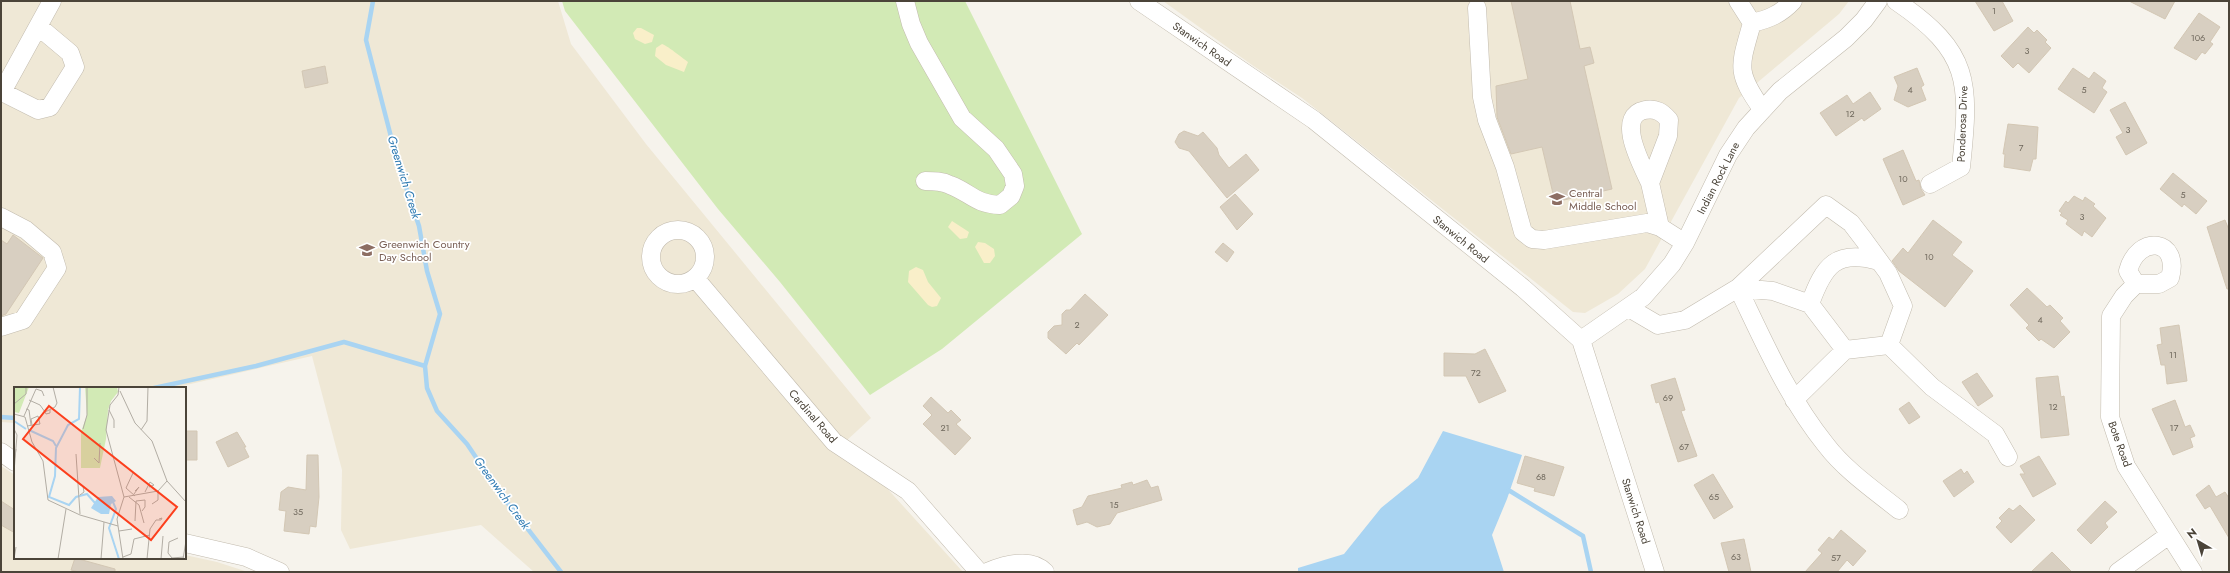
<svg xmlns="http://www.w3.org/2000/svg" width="2230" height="573" font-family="Jost,sans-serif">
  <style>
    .education { fill: #efe8d6 }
    .green { fill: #d2eab5 }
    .sand { fill: #f9efc9 }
    .water { fill: #a9d4f2 }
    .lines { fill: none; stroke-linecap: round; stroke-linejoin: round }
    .stream { stroke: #a9d4f2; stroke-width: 4.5 }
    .building { fill: #d8cfc1; stroke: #d3c7b4 }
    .minor-casing { stroke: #c2bbae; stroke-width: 19 }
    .minor { stroke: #fff; stroke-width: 18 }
    .labels { text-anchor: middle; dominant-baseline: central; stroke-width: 3.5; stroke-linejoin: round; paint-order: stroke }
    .number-label { font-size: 9px; fill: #6e675b }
    .street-label { font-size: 11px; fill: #4b4439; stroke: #fff }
    .education-label { font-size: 11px; fill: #785e54; stroke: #fff; text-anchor: start }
    .water-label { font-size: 12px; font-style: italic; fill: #2e7ab2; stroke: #fff }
    .inset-river { fill: none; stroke: #a9d4f2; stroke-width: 2 }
    .inset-road { fill: none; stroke: #b2ada4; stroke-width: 1 }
    .view { fill: #fc3f1d; fill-opacity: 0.15; stroke: #fc3f1d; stroke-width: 2 }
    .inset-edge { fill: none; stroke: #4b4439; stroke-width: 2 }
  </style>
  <rect width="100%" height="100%" fill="#f6f3ec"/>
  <!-- education -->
  <path class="education" d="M1 1H558L571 44 646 144 871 418 845 442 963 572H534L481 525 350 549 341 530 342 470 312 356 173 388H15V423L1 422Z
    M1163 1H1849L1839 14 1739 98 1645 269 1618 294 1585 313 1573 312 1302 98 1252 65Z
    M1 466 15 475V558H185V555L217 562 248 572H1Z"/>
  <!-- green -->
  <path class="green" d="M562 1H965L1082 234 942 349 870 395 780 282 718 209 565 11Z"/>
  <!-- sand -->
  <path class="sand" d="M637 28H641L654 35 652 42 645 44 635 39 633 33Z
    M662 44C665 44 684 59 688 62L684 72 666 65 655 56 656 48Z
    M952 221 969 232 967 238 960 239 948 227Z
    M978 242 985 243 994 249 995 256 990 263H984L975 247Z
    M916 267 923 270 928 282 941 298 937 306 932 307 928 305 908 282 909 271Z"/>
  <!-- water -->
  <path class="water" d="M1443 431 1522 455 1507 499 1492 535 1504 572H1298V568L1344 554 1381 508 1418 478Z"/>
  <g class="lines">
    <!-- stream -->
    <path class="stream" d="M373 1 366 40 397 160 419 226 427 271 440 314 425 366 427 388 437 411 467 444 500 493 561 572
      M154 388 256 366 344 342 425 366
      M1 417 15 418
      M1505 492 1510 491 1583 536 1591 572"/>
  </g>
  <!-- building -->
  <path class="building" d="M1511 1H1570L1580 49 1590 47 1594 63 1584 66 1612 189 1555 202 1542 147 1511 154 1497 117 1496 86 1528 79Z
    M1975 1H2002L2013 21 1994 31Z
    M2129 1H2175L2165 19Z
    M2199 13 2220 27 2210 42 2213 44 2205 54 2202 52 2196 60 2174 48Z
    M2028 27 2034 33 2037 30 2047 40 2045 42 2051 48 2029 73 2018 63 2013 68 2001 56Z
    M325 66 328 83 305 88 302 71Z
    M1917 68 1924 85 1921 87 1926 100 1908 107 1894 100 1898 86 1894 77Z
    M2073 68 2089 79 2094 72 2106 81 2102 88 2107 92 2094 113 2058 89Z
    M1870 92 1881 109 1864 121 1862 118 1836 136 1820 113 1847 95 1853 104Z
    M2125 102 2147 143 2126 155 2116 137 2123 133 2110 110Z
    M2008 124 2038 127 2036 159H2033L2030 171 2004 167 2005 154H2003Z
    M1184 131 1198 136 1203 132 1217 148 1219 155 1229 168 1246 154 1259 170 1227 198 1189 151 1179 148 1175 142 1179 134Z
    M1903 150 1916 181 1919 180 1921 189 1925 195 1903 205 1883 159Z
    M2173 173 2207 201 2196 214 2184 204 2182 207 2160 189Z
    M1235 194 1253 214 1237 230 1220 207Z
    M2074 196 2083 201 2085 197 2095 204 2093 206 2106 218 2092 237 2084 231 2082 236 2066 224 2068 220 2060 215 2062 213 2059 211 2066 201 2068 203Z
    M1933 220 1962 242 1952 255 1973 271 1945 307 1899 271 1892 261 1903 248 1908 253Z
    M2225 220 2229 230V289H2227L2207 227Z
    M13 235 43 258 6 314 1 316V240L7 244Z
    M1223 243 1234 252 1227 262 1215 252Z
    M2027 288 2047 307 2050 305 2063 318 2060 321 2070 332 2054 348 2041 339 2039 341 2026 328 2029 325 2010 305Z
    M1085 294 1108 315 1079 345 1077 343 1066 354 1048 338V332L1054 326 1062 325V314L1066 310H1070Z
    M2179 325 2187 381 2167 384 2165 365H2161L2157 345 2162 344 2160 328Z
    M1485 349 1506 391 1479 403 1466 376H1444V353L1475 354Z
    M1977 373 1993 396 1978 406 1962 382Z
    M2058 376 2061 397 2064 396 2069 435 2041 438 2036 378Z
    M1675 378 1685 410 1681 411 1697 456 1678 462 1659 402 1656 403 1651 385Z
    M931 397 948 413 951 410 961 420 956 424 971 438 955 455 923 424 932 415 923 406Z
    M2175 400 2185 427 2190 425 2195 436 2190 438 2193 447 2173 455 2152 409Z
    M1909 402 1920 417 1909 424 1899 409Z
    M185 431H197V460H185Z
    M237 432 246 447H244L249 457 228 467 216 442Z
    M307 455H318L319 497 316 527 310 526 309 534 284 531 286 511 279 510 281 492 288 487 306 490Z
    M1525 456 1564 467 1554 496 1534 491 1535 488 1517 483Z
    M2039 456 2056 484 2033 497 2020 474H2025L2020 466Z
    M1961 469 1964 474 1967 471 1974 482 1954 497 1943 481Z
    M1713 474 1733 507 1714 519 1694 485Z
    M1147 480 1151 488 1158 486 1162 500 1117 513 1110 524 1097 527 1087 522 1077 525 1073 510 1082 507 1088 496 1122 488 1121 485 1132 482 1133 485Z
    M2209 485 2216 497 2225 492 2229 498V538L2210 506 2205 509 2196 495Z
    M1 501 15 510V533L1 525Z
    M2105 501 2117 512 2105 523 2108 527 2091 544 2077 530Z
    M2020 505 2035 520 2011 543 1996 527 2002 521 1999 518 2009 508 2013 511Z
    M1841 530 1866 551 1853 566 1847 560 1837 572H1805L1822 553 1818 550 1829 537 1833 540Z
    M1744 539 1751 572H1729L1721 543Z
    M2052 552 2072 572H2031Z
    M75 558 115 569V572H79L71 570Z"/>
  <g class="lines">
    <defs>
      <path id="minor" d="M905 1 911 24 919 43 962 118 996 149 1013 174 1015 186 1011 196 1000 205C975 204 971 193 950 185 942 181 934 181 925 181
        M1139 1 1314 120 1523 288 1581 340 1655 572
        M1738 1 1752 23C1740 66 1735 71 1762 109
        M1896 1C1971 52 1970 82 1961 167L1930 184
        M1477 8 1482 97 1487 120 1505 167 1523 232 1532 239 1544 240 1647 223 1660 227 1685 243
        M1752 23C1769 19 1781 14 1793 1
        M39 27 70 53 75 67 50 107 38 110 2 92 52 1
        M1650 183C1643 167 1614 116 1645 110 1656 108 1662 112 1669 120L1668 136 1650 183 1660 227
        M1 217 26 230 52 252 57 268 23 320 1 327
        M651 257a27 27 0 1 1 54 0a27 27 0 1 1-54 0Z
        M695 278 834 442 908 491 979 572
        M2136 284 2128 271C2138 233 2181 239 2170 278L2159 284H2136L2124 296 2111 316 2110 417 2126 466 2193 572
        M1810 304C1824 265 1836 249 1879 261
        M1629 308 1658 325 1685 320 1738 288 1773 291 1810 304 1845 350 1889 345 1932 387 1995 434 2008 457
        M1581 340 1643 297 1672 264 1685 243 1728 155 1746 128 1780 91 1846 38 1864 20 1878 1
        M1889 345 1903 306 1888 273 1864 240 1851 223 1826 205 1738 288C1764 342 1788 398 1826 445 1845 470 1874 490 1899 510
        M1794 400 1845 350
        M1 452 15 462
        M185 543 246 557 280 572
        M987 572C1004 565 1031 557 1045 572
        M2118 572 2169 535"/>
    </defs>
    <!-- minor casing -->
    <use href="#minor" class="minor-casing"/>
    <!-- minor -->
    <use href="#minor" class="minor"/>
  </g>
  <!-- icons -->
  <defs>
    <symbol id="school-bare" viewBox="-9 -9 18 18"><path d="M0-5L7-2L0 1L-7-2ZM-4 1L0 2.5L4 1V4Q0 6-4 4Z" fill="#8d6e63" stroke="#fff" stroke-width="2.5" paint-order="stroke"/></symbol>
  </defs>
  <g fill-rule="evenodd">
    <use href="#school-bare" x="1546" y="188" width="22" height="22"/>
    <use href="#school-bare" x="356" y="239" width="22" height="22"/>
  </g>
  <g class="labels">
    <!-- number labels -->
    <g class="number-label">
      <text x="1994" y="10">1</text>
      <text x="2198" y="37">106</text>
      <text x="2027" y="50">3</text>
      <text x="1910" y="89">4</text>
      <text x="2084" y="89">5</text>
      <text x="1850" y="113">12</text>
      <text x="2128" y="129">3</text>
      <text x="2021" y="147">7</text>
      <text x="1903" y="178">10</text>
      <text x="2183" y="194">5</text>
      <text x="2082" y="216">3</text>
      <text x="1929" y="256">10</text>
      <text x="2040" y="319">4</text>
      <text x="1077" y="324">2</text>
      <text x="2173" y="354">11</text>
      <text x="1476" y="372">72</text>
      <text x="1668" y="397">69</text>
      <text x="2053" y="406">12</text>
      <text x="945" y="427">21</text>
      <text x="2174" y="427">17</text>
      <text x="1684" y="446">67</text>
      <text x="1541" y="476">68</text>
      <text x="1714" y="496">65</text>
      <text x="1114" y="504">15</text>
      <text x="298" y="511">35</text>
      <text x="1736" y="556">63</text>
      <text x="1836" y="557">57</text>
    </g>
    <!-- street labels -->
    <g class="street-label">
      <text transform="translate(1202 44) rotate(35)">Stanwich Road</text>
      <text transform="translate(1962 124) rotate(-88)">Ponderosa Drive</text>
      <text transform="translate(1718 178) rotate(-63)">Indian Rock Lane</text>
      <text transform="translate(1461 239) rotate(39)">Stanwich Road</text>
      <text transform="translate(813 416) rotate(49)">Cardinal Road</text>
      <text transform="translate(2120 444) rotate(70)">Bote Road</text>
      <text transform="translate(1636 511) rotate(72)">Stanwich Road</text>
    </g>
    <!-- education labels -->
    <g class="education-label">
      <text x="1569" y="193">Central<tspan x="1569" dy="13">Middle School</tspan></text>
      <text x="379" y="244">Greenwich Country<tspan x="379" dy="13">Day School</tspan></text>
    </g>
    <!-- water labels -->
    <g class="water-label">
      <text transform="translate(404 177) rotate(73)">Greenwich Creek</text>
      <text transform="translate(502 493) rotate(54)">Greenwich Creek</text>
    </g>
  </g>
  <!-- overview -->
  <g transform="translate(14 387)">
    <rect width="172" height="172" fill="#f6f3ec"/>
    <path d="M0 0H15L5 26 0 25ZM71 0H103L104 5 97 14 94 23 92 52 86 81H67V45L73 28Z" fill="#d2eab5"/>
    <path d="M98 109 102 114 97 117 95 127H87L77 121 84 110Z" fill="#a9d4f2"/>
    <path class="inset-river" d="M66 0 65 32 54 38 42 61 41 89 35 110 55 118 62 110 73 107 81 116M0 34 12 42M15 43 39 54 42 59M99 115 102 122 95 141 105 172"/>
    <path class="inset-road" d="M105 0 104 8 96 18 92 43 110 110 103 132 109 172M106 4 121 36 138 54 153 94 172 115M15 13 26 18 31 25M0 17 12 7V0M12 22 15 23 17 38M36 23V26L32 27 31 25 41 20 43 16 39 0M95 23 100 33V41M0 27 11 30 18 55 29 74 34 113 66 128 104 139M10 29 22 2 28 4 30 9M13 39 26 37 24 29 17 32 18 38M0 42 3 48 0 85M69 42 73 28V0M127 43 133 34 134 0M62 67 66 127M80 71 85 76 86 56M0 75 2 62M119 86 112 101 121 109M65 97 69 99 70 105 66 108M131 105 136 95 140 98 135 100M120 107 125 100 121 104M110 110 144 104 153 94M115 110 125 118 130 136M138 117 144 113V104M121 134 122 114 131 113V120L128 124M105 144 118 142M164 151 155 155 154 166 158 171 170 170M109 170 117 167 120 152 136 148M0 172 2 160M44 172 52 122M87 172 90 135M133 172 136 142 142 133H147L148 131 145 132M147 172 149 149M169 172 172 154"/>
    <path class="view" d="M35 19 163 120 137 153 9 52Z"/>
    <rect width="172" height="172" class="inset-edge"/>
  </g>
  <!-- border -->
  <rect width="2230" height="573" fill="none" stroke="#4b4439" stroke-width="4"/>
  <!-- north arrow -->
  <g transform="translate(2198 541) rotate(322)" stroke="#ffffff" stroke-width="3" paint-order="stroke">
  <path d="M0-3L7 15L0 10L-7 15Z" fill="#4b4439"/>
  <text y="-6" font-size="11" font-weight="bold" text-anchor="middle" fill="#4b4439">N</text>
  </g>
</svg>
